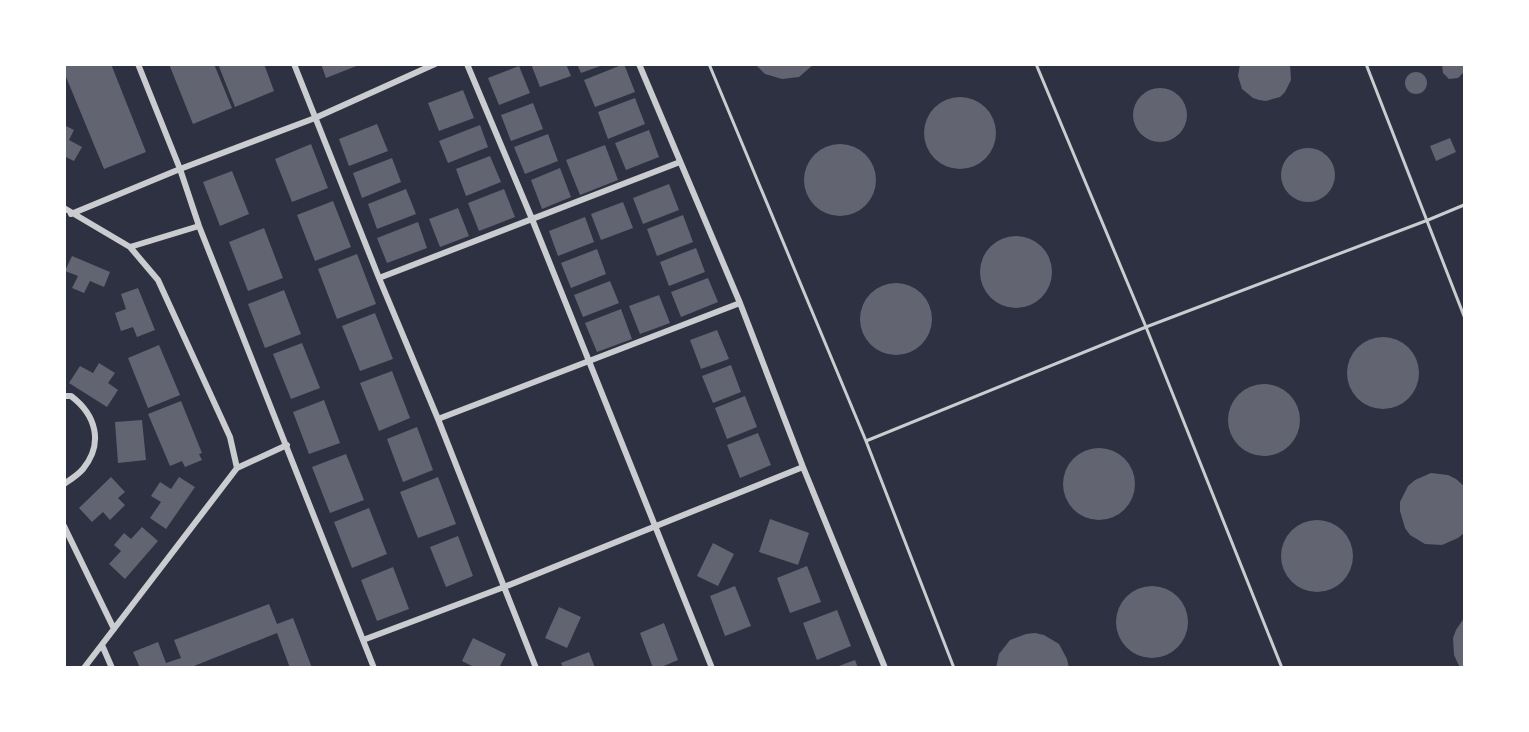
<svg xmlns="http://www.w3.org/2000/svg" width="1529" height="732" font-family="Jost,sans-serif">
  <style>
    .building { fill: #626471 }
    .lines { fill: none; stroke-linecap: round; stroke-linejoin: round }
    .service { stroke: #caccd0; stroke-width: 3 }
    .minor { stroke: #caccd0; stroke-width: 6 }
  </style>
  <rect width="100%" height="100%" fill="#2d3142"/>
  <!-- building -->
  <path class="building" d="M64 64H111L146 152 104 169 64 72Z
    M169 64H214L232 108 193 124Z
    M218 64H264L274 91 235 107Z
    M321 64H359V65L326 78Z
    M531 64H566L571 76 540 87Z
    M577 64H603V65L581 73Z
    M624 64 635 92 595 107 584 80Z
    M755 64H814L799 77 782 79 765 74Z
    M1240 64H1290L1291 80 1285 92 1280 97 1266 101 1259 100 1253 98 1242 89 1238 76Z
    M1442 64H1464V72L1458 78 1449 79 1443 73Z
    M519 66 530 93 499 105 488 78Z
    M1405 83a11 11 0 1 1 22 0a11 11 0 1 1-22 0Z
    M1133 115a27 27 0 1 1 54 0a27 27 0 1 1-54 0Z
    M463 90 474 118 439 131 428 103Z
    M924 133a36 36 0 1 1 72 0a36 36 0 1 1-72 0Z
    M635 98 645 124 608 139 598 112Z
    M533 103 543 129 511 141 501 115Z
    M377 124 388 151 349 166 339 139Z
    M64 125 74 130 69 140 82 147 74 161 64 156Z
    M480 125 488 147 448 163 439 141Z
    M649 130 659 157 626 170 615 143Z
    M548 134 558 161 525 174 514 147Z
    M1450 138 1456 152 1436 161 1430 146Z
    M804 180a36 36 0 1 1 72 0a36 36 0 1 1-72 0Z
    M311 144 328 188 292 202 275 159Z
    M605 145 618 180 580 195 566 160Z
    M1281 175a27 27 0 1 1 54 0a27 27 0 1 1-54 0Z
    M490 156 501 182 466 196 456 169Z
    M392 158 401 182 362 198 353 173Z
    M560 168 571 197 542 209 531 180Z
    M232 171 249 214 220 226 203 182Z
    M669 184 679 210 643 224 633 198Z
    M406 189 416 214 377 229 368 204Z
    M504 189 515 217 479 231 468 203Z
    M333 201 351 247 315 261 297 215Z
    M623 202 633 228 601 240 591 214Z
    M458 208 469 236 440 247 429 219Z
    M683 215 693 242 657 256 647 229Z
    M585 217 594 242 558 256 549 231Z
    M418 222 427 248 387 263 377 238Z
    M264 228 283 278 248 291 229 242Z
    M980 272a36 36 0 1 1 72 0a36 36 0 1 1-72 0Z
    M696 248 705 272 669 286 660 262Z
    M597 249 606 274 571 288 561 263Z
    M357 254 376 304 337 319 318 269Z
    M72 256 110 272 104 287 90 281 84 293 72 288 78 276 65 271Z
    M708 278 718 302 681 317 671 292Z
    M610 281 619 303 583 317 574 295Z
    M860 319a36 36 0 1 1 72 0a36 36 0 1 1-72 0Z
    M138 288 155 330 137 337 133 327 121 331 115 313 126 309 121 294Z
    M284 290 301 334 265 348 248 304Z
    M659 295 670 323 640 334 629 306Z
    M621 309 632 339 597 352 585 323Z
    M375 313 393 359 360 371 342 326Z
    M717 330 729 359 701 369 690 340Z
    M1347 373a36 36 0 1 1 72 0a36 36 0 1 1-72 0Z
    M302 343 320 388 291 399 273 354Z
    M159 345 180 395 148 408 128 358Z
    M99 363 115 373 108 383 118 390 107 407 69 383 80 366 93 373Z
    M731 365 741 392 713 403 702 376Z
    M392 371 410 418 379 431 360 383Z
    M1228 420a36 36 0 1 1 72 0a36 36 0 1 1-72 0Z
    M745 396 757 427 727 439 715 408Z
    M324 400 340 443 309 454 293 412Z
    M181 401 202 453 199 454 202 460 185 467 182 461 170 466 148 414Z
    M142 420 146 460 118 463 115 422Z
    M417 427 433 470 403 482 387 439Z
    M758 433 771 465 740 478 727 445Z
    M1063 484a36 36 0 1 1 72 0a36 36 0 1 1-72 0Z
    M346 454 364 500 330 513 312 467Z
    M1431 473 1448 475 1456 479 1464 486V533L1458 538 1442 545 1425 544 1410 535 1405 528 1400 511V502L1408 486 1415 480Z
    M111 477 125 492 118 498 125 505 110 520 103 512 92 522 79 508Z
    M179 477 195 487 166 529 150 518 161 502 151 496 160 482 171 489Z
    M438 477 456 524 418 538 400 492Z
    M369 508 387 554 352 568 334 522Z
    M770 519 809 533 798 565 759 552Z
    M1281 556a36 36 0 1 1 72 0a36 36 0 1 1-72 0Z
    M142 527 158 541 125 579 109 564 121 551 114 545 124 533 131 539Z
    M458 536 473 576 446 587 430 547Z
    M713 543 734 554 718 586 697 576Z
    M807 566 821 602 790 613 777 578Z
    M393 567 409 609 377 621 361 580Z
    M1116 622a36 36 0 1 1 72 0a36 36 0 1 1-72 0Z
    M735 586 751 626 725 636 710 596Z
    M269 604 277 624 293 618 312 668H290L277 633 189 668H140L133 652 158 642 166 663 181 658 174 640Z
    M559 607 581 617 567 648 545 638Z
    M837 610 851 646 817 660 803 623Z
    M1464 618V668H1460L1454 655 1453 638 1456 630Z
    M664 623 678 660 659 668H653L640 633Z
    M1035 633 1044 635 1059 644 1067 659 1069 668H996L999 654 1010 640 1026 634Z
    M473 638 506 654 499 668H476L462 661Z
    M589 652 595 668H563L561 663Z
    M855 660 858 668H836V667Z"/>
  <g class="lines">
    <!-- service -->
    <path class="service" d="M709 64 866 441 954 668
      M1036 64 1146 327 1282 668
      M1366 64 1464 316
      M866 441 1146 327 1428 220 1464 205"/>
    <!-- minor -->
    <path class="minor" d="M138 64 180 169 199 226 374 668
      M294 64 379 278 438 419 536 668
      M467 64 532 219 712 668
      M639 64 740 303 803 467 885 668
      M64 208 130 247 158 280 230 437 237 468 84 668
      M71 214 180 169 315 118 435 64
      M130 247 199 226
      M379 278 680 162
      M64 396H71C96 415 104 443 83 469 78 475 70 480 64 484
      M438 419 740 303
      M237 468 287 445
      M64 526 114 629
      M363 640 504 587 803 467
      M102 645 112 668"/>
  </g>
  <!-- border -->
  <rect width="1529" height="732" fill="none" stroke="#ffffff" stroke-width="132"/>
</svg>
